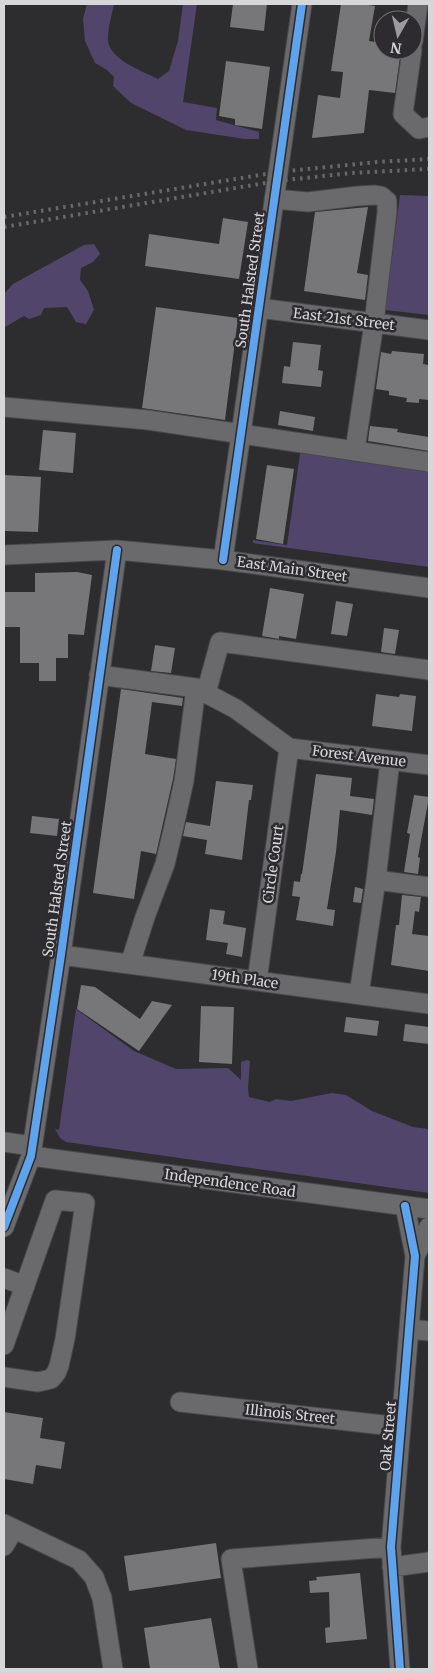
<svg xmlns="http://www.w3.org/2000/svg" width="433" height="1673" font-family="Merriweather,serif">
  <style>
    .green { fill: #52456b }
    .building { fill: #777679 }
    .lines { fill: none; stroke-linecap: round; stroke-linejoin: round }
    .minor-casing { stroke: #48474a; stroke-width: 21 }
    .minor { stroke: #6a696b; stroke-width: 19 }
    .rail { stroke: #686769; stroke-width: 4; stroke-dasharray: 2.5 5; stroke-linecap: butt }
    .cycleway-casing { stroke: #2d2b30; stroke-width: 11 }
    .cycleway { stroke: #60a3ed; stroke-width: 8 }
    .labels { text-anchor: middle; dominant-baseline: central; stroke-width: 5; stroke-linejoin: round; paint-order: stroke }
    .street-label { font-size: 14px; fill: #d7d6d9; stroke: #2d2b30 }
  </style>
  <rect width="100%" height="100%" fill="#2d2c2f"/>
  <!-- green -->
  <path class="green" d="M87 4H114C112 15 108 27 108 39 108 59 142 71 158 79L169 71 178 41 183 4H197L183 102 217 108 216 120 259 132V139H245L186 130 131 103 113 86 114 77 107 70 95 63 85 41 83 19Z
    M400 195 429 196V315L385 310Z
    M94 244 100 254 93 262 81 268 80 280 88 291 94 310 86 324 76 322 67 307 44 308 41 315 29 319 24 316 5 327 4 338V294L13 284 84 245Z
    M301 447 429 467V567L253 543V540L287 545Z
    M76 1009 134 1051 176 1069 228 1068 241 1080V1062L247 1060 250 1061 248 1088 249 1097 270 1102 276 1099 291 1101 332 1093 346 1095 372 1111 413 1127 429 1129V1193L66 1142 60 1138 55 1129 59 1130Z"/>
  <!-- building -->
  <path class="building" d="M233 4H267L264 31 230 27Z
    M341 4H361L375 6 369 41 383 43V50H401L395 93 369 90 364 133 312 138 318 95 340 98 343 72 331 71Z
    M226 61 270 67 262 129 235 125V119L219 116Z
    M368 207 357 273 368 275 365 300 304 291 315 212Z
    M223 218 248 222 239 279 145 266 149 234 219 244Z
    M156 307 238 318 225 420 142 408Z
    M293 342 321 345 318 370 323 371 321 387 282 383 284 366 290 367Z
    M392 351 424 354 423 364 429 365V400L419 399V403L406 402 407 398 389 395V391L376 389 381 352 391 354Z
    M280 411 315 417 313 431 278 425Z
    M370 426 398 429 397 432 429 437V451L368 441Z
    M43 430 76 433 73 473 39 470Z
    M267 465 294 469 283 544 256 539Z
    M4 475 41 477 38 532 4 531Z
    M77 572 92 575 84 635 68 634V658H56V681H39V663H20V627H4V592H35V573Z
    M270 588 304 594 296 639 279 636V639L262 636Z
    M336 601 353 604 347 636 331 634Z
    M384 628 399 630 395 654 381 652Z
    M155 645 175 648 171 673 151 671Z
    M121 689 183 698 182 706 152 702 145 754 176 759 173 779 156 854 141 851 134 899 93 893Z
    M376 694 399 697 400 694 416 696 412 731 372 726Z
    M316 774 352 778 350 796 374 799 372 815 340 810 336 852 327 909 335 910 333 926 296 920 300 897 292 896 294 881 300 882 301 874H302Z
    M216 781 253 785 251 800H249L242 860 205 854 207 840 183 836 186 822 210 826Z
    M414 795 429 797 418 857 420 858 418 874 404 872 410 834 407 833Z
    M32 816 59 819 57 836 30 833Z
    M355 887 363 889 361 903 353 902Z
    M402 895 421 897 419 912 415 911 412 934 429 936V971L391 965 396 925H399Z
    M210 909 225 911 223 924 246 928 242 957 226 954 228 943 206 940Z
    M81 985 95 987 140 1019 152 1001 172 1005 139 1051 77 1009Z
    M201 1006 234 1007 232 1064 199 1062Z
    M346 1017 379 1021 377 1036 344 1032Z
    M405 1024 429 1027V1044L403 1041Z
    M4 1412 43 1418 40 1438 65 1442 61 1469 36 1465 33 1484 4 1479Z
    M216 1543 221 1578 129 1591 124 1556Z
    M360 1573 367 1639 326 1643 325 1628 330 1627 329 1592 310 1593 309 1581 317 1580 316 1577Z
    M211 1618 220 1669H150L144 1628Z"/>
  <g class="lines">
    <defs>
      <path id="minor" d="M413 42 418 4
        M412 50 403 114 419 129 429 127
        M274 199 308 202 358 196 375 195 381 196 387 201V212L374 323 355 450
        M259 308 429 330
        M4 407 148 420 429 462
        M4 555 117 550 223 560 429 588
        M223 560 302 4
        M99 675 196 688 236 709 289 748 429 765
        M206 693 220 642 429 670
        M376 880 429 887
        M61 955 429 1004
        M130 964 145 917 165 864 174 826 184 781 196 688
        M257 981 289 748
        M359 994 376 880 390 761
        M4 1142 32 1146
        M31 1156 429 1209
        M4 1227 31 1156 61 955 117 550
        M415 1256 429 1227
        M4 1278 25 1286
        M409 1329 429 1331
        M4 1345 55 1200 85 1203 65 1339 59 1366 56 1373 51 1379 38 1382 4 1377
        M180 1402 401 1427
        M4 1524 79 1560 94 1577 102 1598 113 1669
        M4 1546 14 1529
        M392 1567 429 1562
        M248 1669 231 1559 391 1547
        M400 1669 391 1547 415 1256 405 1206"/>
    </defs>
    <!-- minor casing -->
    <use href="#minor" class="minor-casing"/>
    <!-- minor -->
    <use href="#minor" class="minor"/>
    <!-- rail -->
    <path class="rail" d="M4 217 278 172 377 162 429 159
      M4 227 277 181 351 173 429 169"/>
    <defs>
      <path id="cycleway" d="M223 560 302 4
        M4 1227 31 1156 61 955 117 550
        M400 1669 391 1547 415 1256 405 1206"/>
    </defs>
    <!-- cycleway casing -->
    <use href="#cycleway" class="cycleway-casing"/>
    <!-- cycleway -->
    <use href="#cycleway" class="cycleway"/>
  </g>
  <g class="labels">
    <!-- street labels -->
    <g class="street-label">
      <text transform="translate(250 280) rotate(-82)">South Halsted Street</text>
      <text transform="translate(344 319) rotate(7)">East 21st Street</text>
      <text transform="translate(292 569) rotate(8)">East Main Street</text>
      <text transform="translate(359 756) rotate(7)">Forest Avenue</text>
      <text transform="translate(273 864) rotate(-82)">Circle Court</text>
      <text transform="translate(57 889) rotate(-82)">South Halsted Street</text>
      <text transform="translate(245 979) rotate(8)">19th Place</text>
      <text transform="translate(230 1183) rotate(8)">Independence Road</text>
      <text transform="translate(290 1414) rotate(6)">Illinois Street</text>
      <text transform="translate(388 1436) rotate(-85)">Oak Street</text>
    </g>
  </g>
  <!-- border -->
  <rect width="433" height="1673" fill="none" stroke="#d7d6d9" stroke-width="10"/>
  <!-- north arrow -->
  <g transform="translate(398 35) rotate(188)"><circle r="24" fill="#2d2b30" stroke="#716f74"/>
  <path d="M0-4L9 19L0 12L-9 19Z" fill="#9c9a9e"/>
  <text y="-8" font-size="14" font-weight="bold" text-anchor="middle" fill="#d7d6d9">N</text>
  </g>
</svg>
